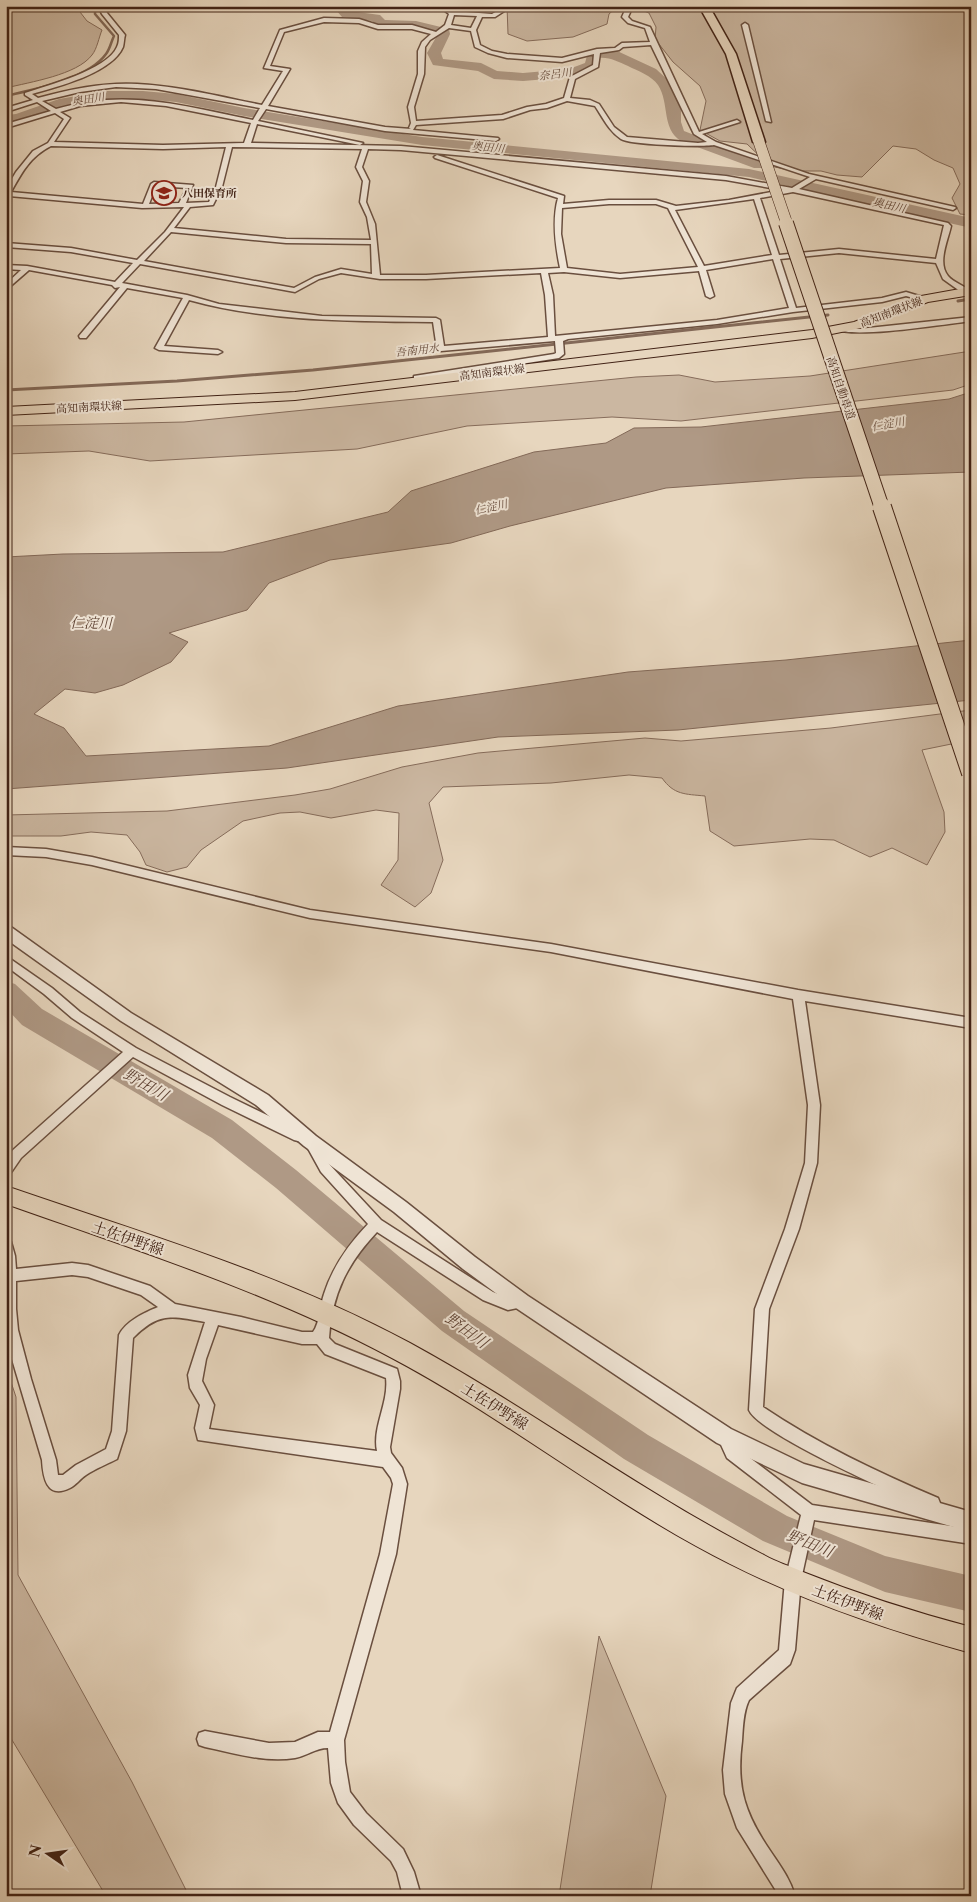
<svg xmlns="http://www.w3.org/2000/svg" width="977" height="1902" font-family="'Libre Caslon Text','Noto Serif JP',serif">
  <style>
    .green { fill: #cbb7a1; stroke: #866c5b }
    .water { fill: #af9985; stroke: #836958 }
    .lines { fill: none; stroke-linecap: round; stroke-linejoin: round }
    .stream-far1 { stroke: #836958; stroke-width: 2.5 }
    .stream { stroke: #836958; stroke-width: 3 }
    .river { fill: #af9985; fill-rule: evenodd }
    .minor-tunnel { stroke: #c6b29c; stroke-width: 5.5; stroke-dasharray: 5.5 3; stroke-linecap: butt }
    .minor-casing { stroke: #6a4f3f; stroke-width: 3 }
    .tertiary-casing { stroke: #6a4f3f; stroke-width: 3 }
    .primary-casing { stroke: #412215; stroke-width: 2 }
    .motorway-casing { stroke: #412215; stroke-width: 3 }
    .minor { fill: #efe4d5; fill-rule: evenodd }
    .tertiary { fill: #efe4d5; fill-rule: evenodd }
    .primary { fill: #e7d6be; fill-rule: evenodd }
    .motorway { fill: #e7d6be; fill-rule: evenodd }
    .motorway-bridge-far2-casing { stroke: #412215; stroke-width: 12; stroke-linecap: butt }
    .motorway-bridge-far1-casing { stroke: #412215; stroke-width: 16; stroke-linecap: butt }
    .motorway-bridge-casing { stroke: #412215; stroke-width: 20; stroke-linecap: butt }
    .motorway-bridge-far2 { stroke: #e7d6be; stroke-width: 11 }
    .motorway-bridge-far1 { stroke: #e7d6be; stroke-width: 14 }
    .motorway-bridge { stroke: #e7d6be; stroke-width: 18 }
    .labels { text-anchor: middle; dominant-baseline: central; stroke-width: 4; stroke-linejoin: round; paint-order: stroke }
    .far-water-label { font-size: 11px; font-style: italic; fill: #624637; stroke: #efe4d5 }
    .far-poi-label { font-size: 11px; font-weight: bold; fill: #412215; stroke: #efe4d5; text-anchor: start }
    .far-street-label { font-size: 11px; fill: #412215; stroke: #efe4d5 }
    .water-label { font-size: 14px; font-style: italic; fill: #624637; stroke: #efe4d5 }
    .near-street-label { font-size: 15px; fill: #412215; stroke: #efe4d5 }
    .near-water-label { font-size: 16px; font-style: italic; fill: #624637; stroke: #efe4d5 }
  </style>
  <rect width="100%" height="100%" fill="#e7d6be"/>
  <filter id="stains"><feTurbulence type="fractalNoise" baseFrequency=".004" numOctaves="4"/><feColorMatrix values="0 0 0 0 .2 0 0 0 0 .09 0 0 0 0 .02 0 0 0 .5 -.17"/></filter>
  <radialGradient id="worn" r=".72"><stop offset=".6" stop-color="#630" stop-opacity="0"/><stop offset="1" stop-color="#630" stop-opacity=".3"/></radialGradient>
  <!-- green -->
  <path class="green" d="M6 6H86L80 12 87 21 102 30C99 37 97 49 92 55 77 75 30 82 6 88Z
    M507 6H971V215L960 214 952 198 960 184 953 168 934 160 916 149 893 146 862 177 837 175 821 171H794L770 166 747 144 720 141 700 130 706 101 700 86 673 62 655 39 656 27 649 13 634 7H617L609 14 607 24 573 37 527 41 508 34Z
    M971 351V384L953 390 681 421 612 417 467 426 357 449 150 461 89 451 6 454V426L184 422 636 377 679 375 715 382 810 376Z
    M971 710V740L922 750 944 812 945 832 927 865 892 848 870 857 834 840 810 839 734 846 710 831 705 796C685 794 674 795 662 778L629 775 551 783 443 787 429 803 443 860 431 893 415 907 381 885 398 860 399 813 376 810 331 818 300 812 280 813 243 821 201 850 187 867 167 872 146 865 140 852 127 835 91 832 61 836H6V815L167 811 295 795 330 789 402 767 478 753 645 738 681 741 831 728Z
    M6 1367 16 1397 18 1575 132 1782 189 1896H106L6 1730Z
    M599 1636 666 1796 650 1896H559Z"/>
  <!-- water -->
  <path class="water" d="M971 392V472L804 478 666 488 510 526 451 543 330 560 269 583 247 610 169 633 188 642 171 662 123 685 95 693 65 689 34 714 64 728 86 756 269 746 398 706 628 672 786 660 971 640V700L678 730 498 737 287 768 6 789V557L63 554 223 552 388 512 411 491 534 452 606 443 634 428 701 427 949 399Z"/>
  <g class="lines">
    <!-- stream-far1 -->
    <path class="stream-far1" d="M6 96C35 89 88 79 106 54 110 49 111 42 114 36L95 14V6"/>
    <!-- stream -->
    <path class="stream" d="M958 301 971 299
      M6 390 177 381 313 370 828 315"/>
    <!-- river -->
    <path class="river" d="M338 6H351L350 11 380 15 385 20 416 21 449 29 450 34 441 53 443 59 481 63 497 71 523 73 569 69 585 63 588 52 615 50 656 69 671 83 681 109V122L684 131 764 162 766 165 764 168H754L681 141C661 128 670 104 658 85 652 76 638 71 628 66 618 62 610 57 599 58L596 68 571 77 523 81 494 79 478 71 433 65 427 53 438 34 416 29 382 28 378 27 372 21 342 17 336 10Z
      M107 91H143L176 94 244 108 422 137 749 169 971 218V228L749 177 422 145 244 116 176 102 143 99H107L62 107 23 121 6 123V115L16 114 59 99Z
      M6 981 15 984 42 1009 232 1120 296 1170 464 1311 648 1435 787 1516 885 1556 971 1576V1612L885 1592 763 1541 624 1459 442 1331 276 1188 212 1138 22 1025 6 1008Z"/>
    <!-- minor-tunnel -->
    <path class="minor-tunnel" d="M737 122 769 121"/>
    <defs>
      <path id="minor" d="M98 6H104L107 13 125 35C124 38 124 43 123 47 112 73 57 87 32 94L38 98C70 89 104 82 137 84 179 86 221 97 262 105L283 71 264 68 280 30 324 18 359 19 378 25H412L436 32 445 25 449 14 439 6H445L453 11 492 14 506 6H512L495 17H482L476 30 480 45 492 51 507 54 562 58 597 49 615 48 622 43 650 42 645 28 628 23 622 17 627 6H633L628 17 632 21 650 27 699 132 737 120 740 122 702 134 716 142 809 174 955 207 956 208 953 210 816 179 799 189 948 223 951 226C948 240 937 263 948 276 954 283 964 285 971 292L964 294 943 279 936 263 839 253 780 259 796 308 882 298 906 292 929 299 925 301 906 296 882 302 793 312 717 324 568 339 563 341 564 354 559 358 417 380H414V376L554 354 556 353 555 341 441 351 437 349 433 322C352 321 268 322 189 300L164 346 218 350 222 352 218 354 159 350 155 348 183 298 127 288 86 338H80L79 336 120 287 115 288 112 285 29 270 6 290V284L21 270 6 269V265L27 266 115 282 133 263 71 252 6 247V243L71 248 137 260 165 232 184 207 142 208 9 196 6 198V189L16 172 33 151 48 143 64 119 55 113 6 128V124L51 111 37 102 6 112V108L33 100 25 95V93C48 85 107 70 117 47 119 43 119 39 119 35L102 14ZM454 15 477 16 471 28 451 25ZM324 22 359 23 378 29H412L431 34 422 42 418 51V74L408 107 411 123 409 128 411 129 385 127 268 106 290 69 270 66 284 32ZM449 28 471 31 475 47 488 53 507 58 562 62 594 54 593 65 570 77 564 98 546 104 527 107 502 115 416 121 414 107 424 74 425 47 430 40ZM651 45 694 134 707 142 698 143 627 137 614 127 599 104 590 100 570 98 575 79 598 67 600 53 619 50 623 47ZM116 87 156 89 260 108 253 120C185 106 125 88 56 109L42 101 80 92ZM567 101 595 106C603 118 609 131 621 139 630 145 701 147 714 145L810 177 792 188 726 176 401 146 251 143 257 124 360 145 363 143 258 121 266 109 385 131 496 141 499 139 498 138 413 130 416 125 503 119 530 110 547 108ZM121 102 166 106 251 123 244 143 163 145 54 142 70 118 60 112 80 106ZM51 146 163 149 226 147 216 187 209 202 186 203 193 185 154 182 151 184 143 204 11 192C22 172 30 157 51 146ZM232 147 362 149 356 167 363 181 360 202 367 217 371 240 286 239 174 228 190 207 213 205 222 187ZM368 149 401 150 726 180 782 190 729 200 676 206 656 200H609L563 204 564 196 437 155 434 157 435 158 558 198C552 220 555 244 560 268L426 275H380L375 224 366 202 369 181 362 167ZM156 186 187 188 179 203 149 204ZM793 192 944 225 936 259 839 249 779 255 760 198ZM754 199 772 255 704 266 675 210ZM609 204H656L668 208 698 267 620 274 567 268 561 234 562 208ZM171 232 286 243 371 244 372 274 341 269 315 277 294 288 144 261ZM773 259 789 308 717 320 555 336 553 295 548 273 564 272 620 278 699 271 706 296 710 298 714 296 706 270ZM140 264 295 292 319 279 341 273 380 279H426L541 273 545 295 548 337 444 346 440 320 436 318 322 316 219 304 187 295 122 283Z
        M745 23 748 25 771 122 766 121 742 25Z
        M971 317V321C947 324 852 339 836 329L840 327 859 329Z
        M6 847 46 849 92 857 310 910 551 944 798 990 971 1018V1028L805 1001 820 1105 817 1163 799 1229 769 1309 763 1407C818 1444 877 1472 938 1498L940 1503 938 1508 933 1510C903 1498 759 1434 749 1410L755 1309 785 1229 805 1163 808 1105 793 999 551 952 310 918 92 865 46 857 6 855Z
        M6 956 52 988 80 1012 136 1048 230 1097 302 1132 304 1136 302 1140 298 1141 294 1140 222 1105 133 1057 21 1158 10 1174 6 1175V1159L13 1150 123 1052 72 1018 44 994 6 966Z
        M311 1138 315 1139 329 1164 381 1220 493 1292 508 1298 522 1296 527 1298 529 1302 527 1306 508 1310 483 1300 377 1232C347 1264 332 1294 329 1338L335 1344 397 1369 400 1381V1389L390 1447 391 1453 402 1468 407 1484 396 1554 344 1740 345 1762 350 1792 366 1813 403 1849 414 1872 421 1896H403L397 1872 391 1861 354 1825 338 1803 331 1783 328 1748C315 1748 307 1756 295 1758 265 1763 234 1753 205 1747L199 1745 197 1739 199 1733 205 1731 269 1743 295 1742 318 1732H330L380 1554 393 1484 391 1478 383 1467 198 1440 195 1428 200 1405 190 1388 188 1375 205 1322C171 1316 159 1312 133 1338L126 1431 117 1459C107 1464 95 1469 86 1475 80 1479 76 1485 70 1488 46 1500 43 1476 42 1460L6 1339V1240L11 1242 15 1256 16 1269 72 1263 88 1265 150 1286 175 1304 241 1317 302 1332H313C320 1323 320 1305 324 1294 333 1266 348 1245 368 1224L321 1172 305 1143 307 1139ZM72 1275 88 1277 141 1295 158 1307C144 1313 126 1321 119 1335L112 1431 106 1449 76 1465 63 1475H58L56 1460 31 1379 18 1330 16 1309V1281ZM218 1325 302 1344H317L325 1354 386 1378C389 1403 372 1427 377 1451L209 1429 214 1405 202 1381 206 1359Z
        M724 1429 729 1431 737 1448 812 1505 964 1528 971 1526V1541L965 1543 814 1520 801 1580 795 1650 790 1664 749 1700C743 1712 743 1728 742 1741 736 1788 745 1814 771 1852 781 1867 790 1879 795 1896H777L775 1889 737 1828 725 1794 723 1770 731 1703 737 1688 779 1650 785 1580 801 1515 727 1458 717 1436 719 1431Z"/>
      <path id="tertiary" d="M6 925 11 927 131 1013 268 1095 316 1136 406 1202 475 1257 528 1296 731 1429 804 1464 971 1512V1532L802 1483 717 1443 516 1308 463 1269 394 1212 304 1146 256 1105 121 1021 6 939Z"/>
      <path id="primary" d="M971 287V295L928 302 861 328 812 338 295 400 6 415V407L295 392 812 330 854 322 921 296Z
        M6 1186C142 1233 283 1274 410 1343 531 1409 641 1492 764 1555 776 1562 790 1566 803 1572 858 1594 914 1612 971 1627V1653C876 1627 782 1594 696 1546 591 1488 496 1413 390 1357 268 1292 136 1250 6 1204Z"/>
      <path id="motorway" d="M699 6H709L736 54 765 142 763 144 759 145 753 142 726 54Z"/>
    </defs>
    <!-- minor casing -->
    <use href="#minor" class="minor-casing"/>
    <!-- tertiary casing -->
    <use href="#tertiary" class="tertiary-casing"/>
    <!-- primary casing -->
    <use href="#primary" class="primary-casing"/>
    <!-- motorway casing -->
    <use href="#motorway" class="motorway-casing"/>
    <!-- minor -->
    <use href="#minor" class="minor"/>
    <!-- tertiary -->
    <use href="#tertiary" class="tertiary"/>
    <!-- primary -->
    <use href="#primary" class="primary"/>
    <!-- motorway -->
    <use href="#motorway" class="motorway"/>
    <defs>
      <path id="motorway-bridge-far2" d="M759 142 787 224"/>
      <path id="motorway-bridge-far1" d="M786 223 882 508"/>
      <path id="motorway-bridge" d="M882 507 971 773"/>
    </defs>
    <!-- motorway-bridge-far2 casing -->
    <use href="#motorway-bridge-far2" class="motorway-bridge-far2-casing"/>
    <!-- motorway-bridge-far1 casing -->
    <use href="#motorway-bridge-far1" class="motorway-bridge-far1-casing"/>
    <!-- motorway-bridge casing -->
    <use href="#motorway-bridge" class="motorway-bridge-casing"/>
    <!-- motorway-bridge-far2 -->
    <use href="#motorway-bridge-far2" class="motorway-bridge-far2"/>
    <!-- motorway-bridge-far1 -->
    <use href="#motorway-bridge-far1" class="motorway-bridge-far1"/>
    <!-- motorway-bridge -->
    <use href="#motorway-bridge" class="motorway-bridge"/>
  </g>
  <!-- icons -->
  <defs>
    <symbol id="school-ring" viewBox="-11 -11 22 22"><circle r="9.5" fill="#efe4d5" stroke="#8f2418" stroke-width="1.5"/><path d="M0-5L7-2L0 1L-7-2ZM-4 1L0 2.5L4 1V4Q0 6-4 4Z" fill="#8f2418"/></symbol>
  </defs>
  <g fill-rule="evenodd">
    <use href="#school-ring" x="150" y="179" width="28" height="28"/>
  </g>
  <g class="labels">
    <!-- far-water labels -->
    <g class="far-water-label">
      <text transform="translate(555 74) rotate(-7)">奈呂川</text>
      <text transform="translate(88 99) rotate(-9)">奥田川</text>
      <text transform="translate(488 147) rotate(6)">奥田川</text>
      <text transform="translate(889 205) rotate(13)">奥田川</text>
      <text transform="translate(417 350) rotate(-6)">吾南用水</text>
      <text transform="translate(888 424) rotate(-11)">仁淀川</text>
      <text transform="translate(491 507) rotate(-13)">仁淀川</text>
    </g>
    <!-- far-poi labels -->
    <g class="far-poi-label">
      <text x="182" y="193">八田保育所</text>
    </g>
    <!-- far-street labels -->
    <g class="far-street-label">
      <text transform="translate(891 312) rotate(-21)">高知南環状線</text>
      <text transform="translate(492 372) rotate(-7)">高知南環状線</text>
      <text transform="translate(841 388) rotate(71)">高知自動車道</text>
      <text transform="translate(89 407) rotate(-3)">高知南環状線</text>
    </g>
    <!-- water labels -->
    <g class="water-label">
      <text x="91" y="623">仁淀川</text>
    </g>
    <!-- near-street labels -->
    <g class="near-street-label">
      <text transform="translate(128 1238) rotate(19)">土佐伊野線</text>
      <text transform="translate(495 1406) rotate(32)">土佐伊野線</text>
      <text transform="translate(848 1602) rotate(21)">土佐伊野線</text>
    </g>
    <!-- near-water labels -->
    <g class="near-water-label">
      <text transform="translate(146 1084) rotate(30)">野田川</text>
      <text transform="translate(467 1330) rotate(36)">野田川</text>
      <text transform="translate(810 1543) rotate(22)">野田川</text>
    </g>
  </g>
  <!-- margin -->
  <rect width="977" height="1902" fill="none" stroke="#e7d6be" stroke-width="25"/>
  <rect x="8" y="8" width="962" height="1887" fill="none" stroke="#412215" stroke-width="2.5"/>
  <rect x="12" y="12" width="952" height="1877" fill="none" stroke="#412215"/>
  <!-- north arrow -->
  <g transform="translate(48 1854) rotate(283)" stroke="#efe4d5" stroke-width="4" paint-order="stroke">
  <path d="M0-4L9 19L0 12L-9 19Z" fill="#412215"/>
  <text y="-8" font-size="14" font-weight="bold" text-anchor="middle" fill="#412215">N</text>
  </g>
  <rect width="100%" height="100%" filter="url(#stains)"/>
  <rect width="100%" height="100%" fill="url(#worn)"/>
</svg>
